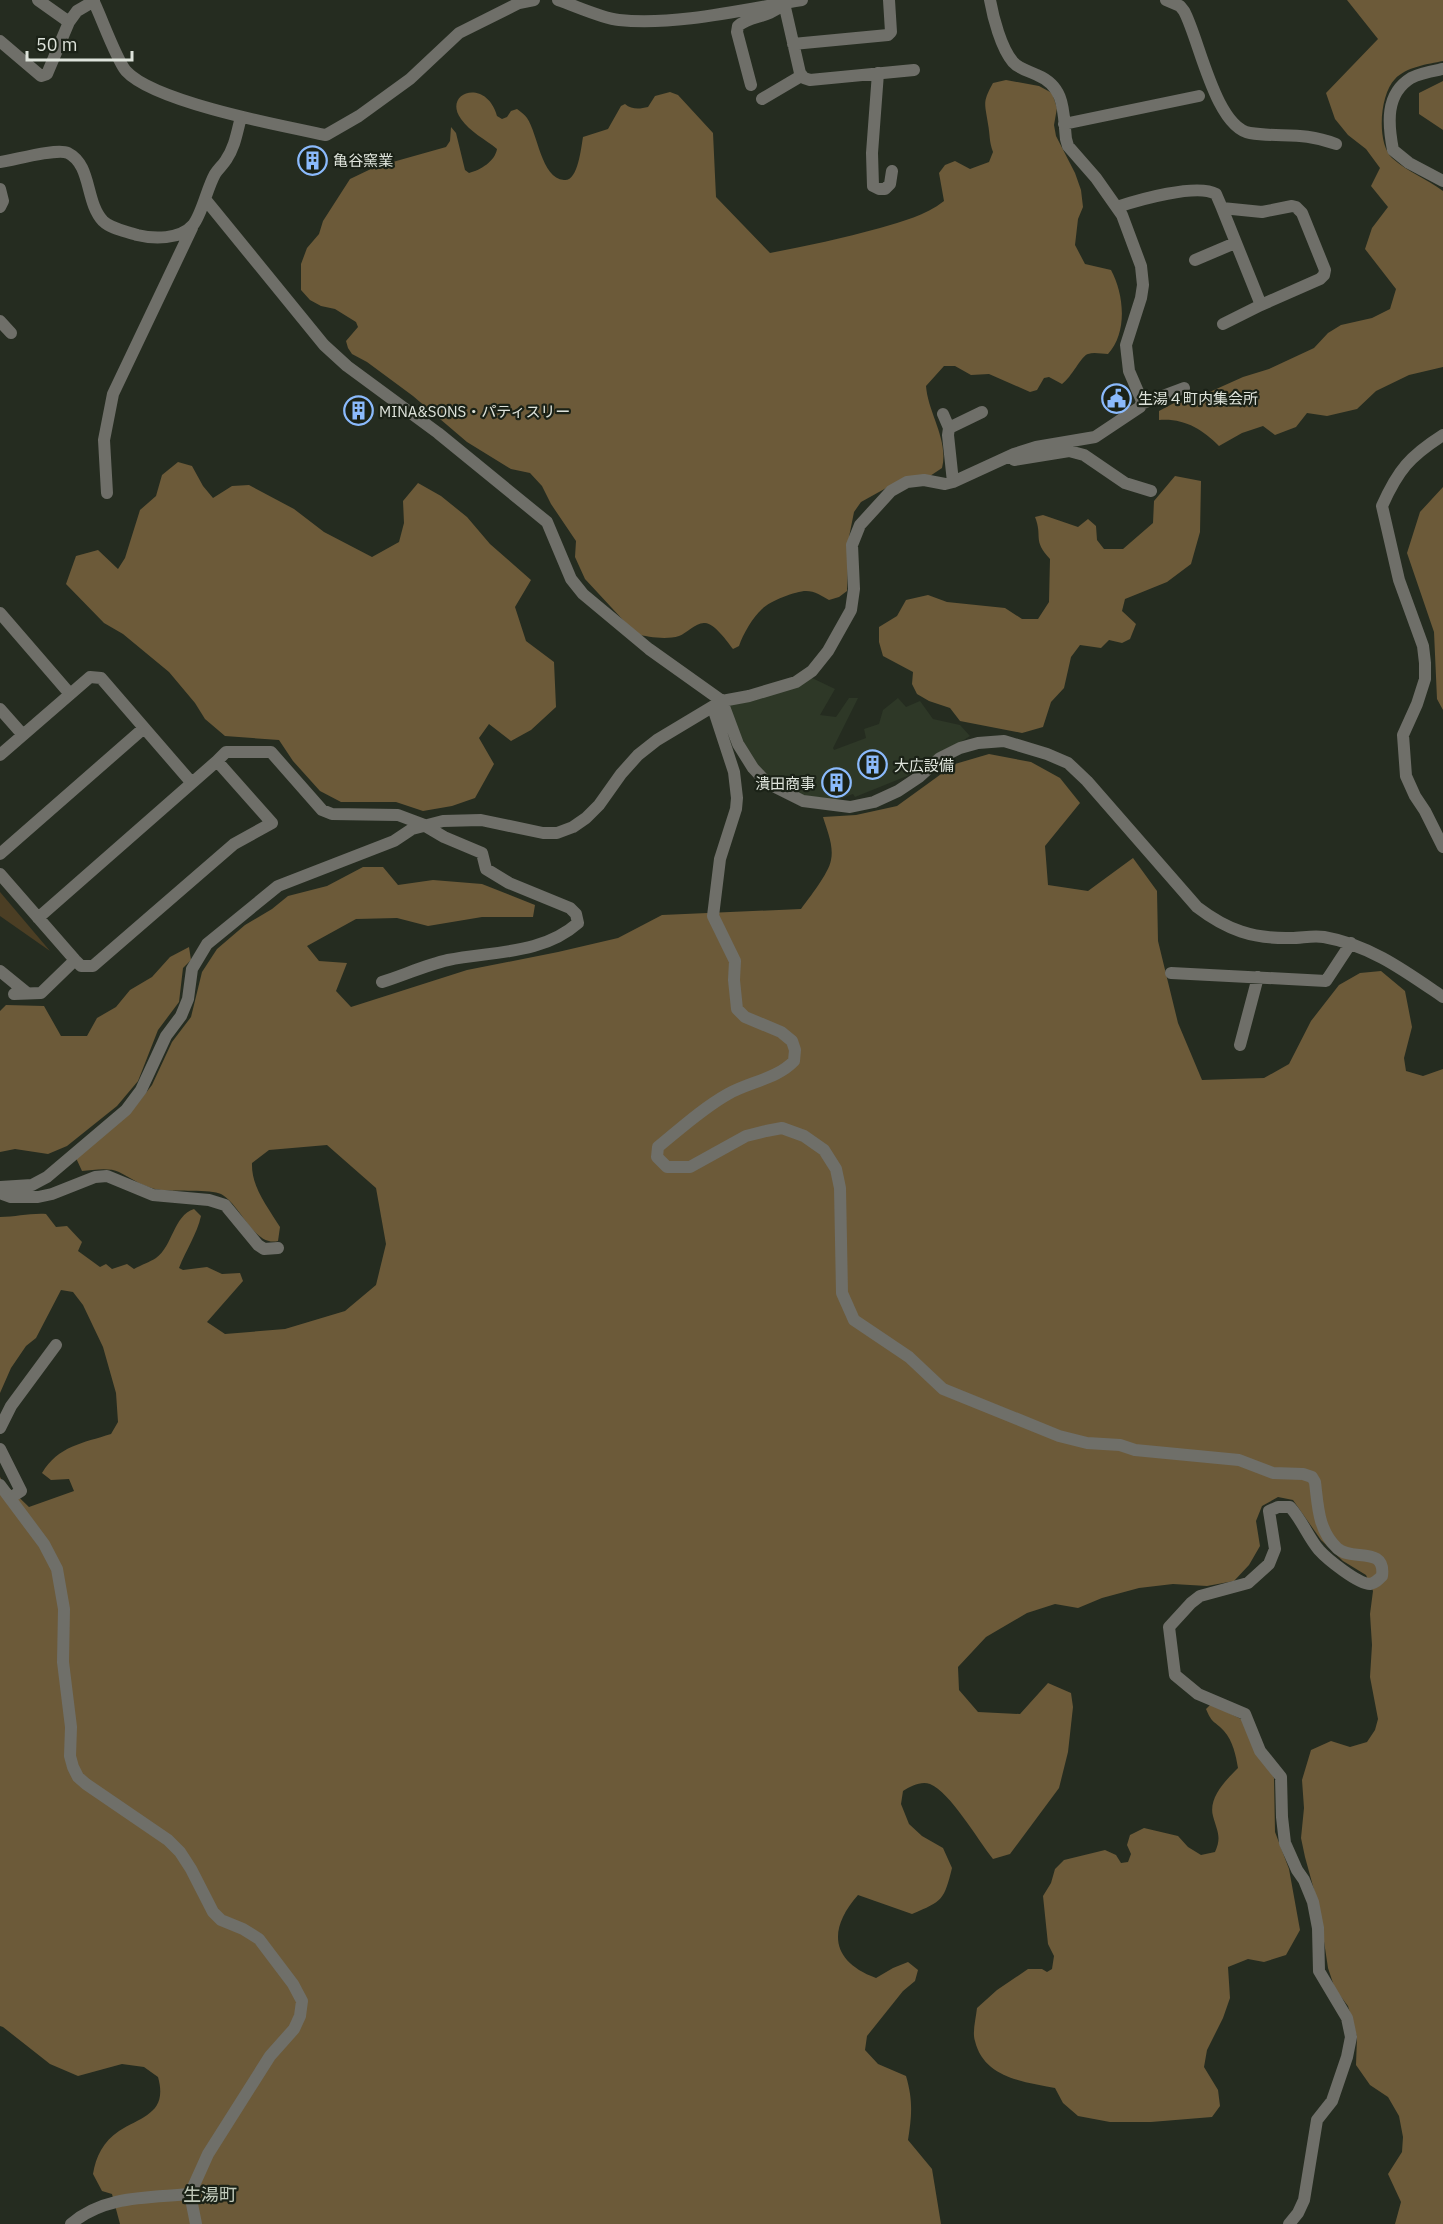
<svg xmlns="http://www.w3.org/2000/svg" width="1443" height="2224" font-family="'IBM Plex Sans','Noto Sans JP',sans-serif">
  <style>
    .built { fill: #2e3827 }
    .green { fill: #4b3e24 }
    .forest { fill: #6c5a39 }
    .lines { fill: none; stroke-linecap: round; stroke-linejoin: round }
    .street { stroke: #6f6f69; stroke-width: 12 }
    .labels { text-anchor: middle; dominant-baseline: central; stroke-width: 4.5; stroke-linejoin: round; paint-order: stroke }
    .poi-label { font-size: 15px; fill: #dee3db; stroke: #1b2217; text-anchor: start }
    .quarter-label { font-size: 18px; fill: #c0c9ba; stroke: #1b2217 }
  </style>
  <rect width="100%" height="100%" fill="#252c20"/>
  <!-- built -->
  <path class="built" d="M812 678 835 689 820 715 836 717 849 698H858L833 748 834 750 866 738 864 729 879 724 883 710 898 698 906 707 920 701 933 719 960 725 970 736 907 776 855 797 853 794 833 801 804 798 753 768 728 705Z"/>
  <!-- green -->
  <path class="green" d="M0 892 50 951 0 916Z"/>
  <!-- forest -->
  <path class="forest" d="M1347 0H1443V61C1428 64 1406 67 1395 79 1380 94 1376 142 1392 158 1408 172 1427 179 1443 191V367L1409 375 1376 391 1357 409 1327 416 1307 413 1296 427 1275 435 1263 426 1242 433 1219 446C1202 429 1184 418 1159 420V411L1174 403 1194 399 1243 377 1269 369 1314 348 1328 333 1341 325 1372 318 1390 309 1396 289 1365 249 1372 228 1388 207 1371 186 1380 168 1366 149 1348 135 1335 119 1326 93 1378 39Z
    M1006 80 1039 86 1052 93 1057 108 1054 125 1056 136 1075 173 1081 190 1083 207 1078 219 1075 245 1085 264 1111 270C1124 294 1128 332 1108 354 1102 354 1094 352 1088 354 1081 356 1072 377 1062 384L1049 377 1044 378 1037 390 1030 392 989 374 971 375 955 366H944L926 386C928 413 949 440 942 468L930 476 906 477 861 502 854 512 849 537 847 591 839 597 829 600C822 596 815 591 806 591 796 591 770 601 762 609 753 617 743 634 739 646L733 649C727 641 715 624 705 623 696 622 687 633 679 636 666 640 648 637 636 634L585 579 575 557 576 541 551 504 542 486 530 473 511 469 467 442 413 396 367 362 352 354 348 348 346 341 358 327 356 322 335 309 321 306 310 300 301 290V264L307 248 319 234 323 221 350 179 375 167 446 147 450 141 451 127 456 133 465 170 469 173C481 170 495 161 497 149 485 139 470 132 461 119 442 93 486 77 497 116L502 119 507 117 511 111 517 109C521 112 525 115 527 118 538 134 541 178 564 180 578 182 581 148 583 137L608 129 621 106 625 104C632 110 640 109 648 107L655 96 670 92 678 95 713 133 716 197 770 253C807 246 843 238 880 228 903 221 925 216 944 201L939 173 945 165 955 161 970 169 989 162 993 152C989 142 990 134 988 124 985 103 982 103 993 83Z
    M1443 81V130L1419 114V93Z
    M178 462 192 466 203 486 213 498 232 486 249 485 294 509 324 532 372 557 399 542 404 523 403 501 418 483 441 496 467 517 490 544 531 580 515 607 526 641 554 662 556 707 531 730 511 741 489 724 479 738 494 764 475 798 452 806 423 811 396 802H341L320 791 293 761 279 740 225 736 205 719 195 703 169 672 123 634 104 623 66 584 76 556 98 550 118 569 125 558 140 510 156 496 162 475Z
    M1175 476 1201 481 1200 532 1191 564 1167 582 1125 599 1122 611 1136 624 1130 639 1122 643 1109 640 1101 648 1080 645 1071 657 1064 688 1051 702 1043 727 1022 733 960 721 950 708 929 701 917 694 912 684 913 672 883 656 879 642V627L897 616 906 600 928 595 947 602 1005 608 1022 619H1038L1049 602 1050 559C1032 540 1043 537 1035 517L1043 515 1078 527 1088 519 1096 526 1097 540 1104 549H1123L1153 523 1154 501Z
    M1443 487V710L1437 699 1434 632 1407 553 1420 512Z
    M989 754 1031 762 1060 778 1080 803 1045 846 1048 885 1088 891 1133 858 1157 891 1158 941 1178 1023 1202 1080 1264 1078 1289 1064 1311 1021 1339 985 1360 973 1381 971 1405 991 1412 1027 1404 1058 1406 1071 1423 1076 1443 1069V2224H1395L1401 2202 1388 2174 1402 2152 1403 2137 1399 2116 1388 2097 1370 2085 1356 2065 1357 2037 1348 2006 1335 1989 1328 1968 1319 1908 1305 1857 1301 1838 1304 1808 1302 1780 1311 1750 1331 1741 1350 1747 1367 1742 1375 1730 1378 1719 1370 1677 1372 1645 1370 1614 1373 1591 1366 1575 1343 1561 1321 1540 1293 1500 1278 1497 1262 1506 1256 1521 1260 1546 1249 1565 1234 1581 1207 1586 1173 1584 1139 1588 1102 1598 1078 1608 1055 1604 1027 1613 986 1637 958 1667 959 1690 978 1712 1020 1714 1048 1683 1071 1693 1073 1707 1068 1752 1059 1788 1010 1854 993 1859C978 1840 950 1792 930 1784 921 1781 911 1786 903 1791L901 1804 909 1824 922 1836 943 1848 952 1868C944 1900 943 1901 912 1914L858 1895C828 1929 830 1961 876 1978L893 1968 908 1962 918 1970 915 1981 903 1991 867 2036 865 2050 878 2064 906 2076C913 2100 912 2115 908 2140L932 2169 941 2224H120L112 2194 102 2191 93 2174C96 2156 103 2142 119 2131 143 2116 168 2113 158 2077L144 2067 122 2064 78 2076 50 2064 3 2027 0 2026V1477L3 1482 29 1507 74 1491 69 1479 51 1480 42 1473C58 1446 83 1443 111 1434L118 1422 116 1393 103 1347 83 1305 73 1292 61 1290 36 1338 26 1346 11 1368 0 1393V1217C16 1217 30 1213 46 1214L56 1227 67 1226 82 1242 78 1251 100 1267 106 1264 112 1269 127 1264 134 1269C141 1265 150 1262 156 1258 173 1246 173 1216 194 1209L201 1216C197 1234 186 1250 179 1268L183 1270 207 1267 222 1274 240 1273 243 1281 207 1322 225 1334 285 1329 345 1311 376 1285 386 1244 376 1188 327 1145 269 1150 252 1163C251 1187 268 1207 280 1227L278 1241C254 1247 241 1205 221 1194 211 1189 175 1192 161 1190 144 1188 133 1179 119 1172 109 1167 93 1170 82 1171L76 1158 131 1112 152 1085 172 1042 191 1017 202 972 217 949 245 925 272 909 288 896 327 886 363 867H383L398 885 433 880 482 884 535 905 533 917H482L428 926 397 918 356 919 307 946 319 961 347 963 336 991 351 1007 467 970 558 952 618 938 662 915 801 909C809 898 829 873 831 860 834 846 827 830 823 817L856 815 897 806 955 764Z
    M189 947 191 960 183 968 179 1002 158 1030 138 1081 117 1106 67 1146 48 1154 15 1149 0 1152V1011L6 1005 44 1006 61 1036H87L97 1018 116 1007 130 990 152 977 170 957Z
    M1211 1704 1243 1720 1274 1778 1275 1832 1289 1869 1300 1930 1286 1955 1264 1962 1248 1959 1228 1967 1230 1998 1223 2018 1207 2050 1204 2067 1218 2090 1220 2106 1212 2117 1151 2122H1110L1078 2116 1063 2103 1055 2088C1024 2082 984 2078 975 2041 972 2032 976 2018 977 2008L997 1990 1028 1969H1042L1047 1972 1052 1969 1054 1956 1048 1944 1043 1896 1051 1883 1055 1869 1064 1860 1105 1850 1116 1855 1121 1863 1128 1862 1131 1854 1127 1845 1130 1835 1144 1828 1178 1836 1188 1847 1201 1855 1215 1852C1222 1837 1217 1831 1213 1816 1208 1798 1226 1780 1238 1768 1236 1756 1233 1741 1224 1731 1215 1721 1212 1724 1206 1709Z"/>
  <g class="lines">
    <!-- street -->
    <path class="street" d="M38 0 69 22
      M93 0C101 16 116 59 126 71 154 102 282 126 326 135L359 116 410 79 459 33 519 3 534 0
      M558 0C576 6 601 18 619 20 676 26 746 9 802 0
      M1166 0 1180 6 1184 11C1199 38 1215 127 1250 133 1282 138 1302 131 1336 144
      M784 3 800 73 804 78 810 80 914 70
      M0 41 41 76 47 74 69 22 77 11 94 1
      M793 44 888 35 891 32 889 0
      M1443 69C1433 71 1420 73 1411 78 1385 94 1388 124 1393 150L1409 163 1443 181
      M878 73 872 153 873 186 879 189H885L890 184 892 171
      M751 85 737 32 738 26C751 15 767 19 783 4
      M762 99 801 76
      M1064 124 1199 96
      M0 162C15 160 56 148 68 153 92 165 85 202 103 221 111 229 126 231 137 235 153 239 180 240 193 225 202 214 207 188 215 174 218 169 223 165 226 160 235 147 237 132 241 117
      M0 189 3 201 0 207
      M205 199 324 345 347 366 438 433 547 522 571 579 583 594 649 649 722 701 738 744 753 768 767 783 803 801 850 807 874 802 898 791 919 777 940 758 960 748 978 743 1004 741 1047 754 1068 763 1087 781 1197 907C1227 930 1253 939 1291 938 1302 938 1313 935 1324 937 1370 945 1405 971 1443 997
      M1292 206 1296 207 1302 213 1325 270 1324 275 1320 279 1261 305 1222 208 1262 212Z
      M1117 207C1138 200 1197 183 1216 194L1222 208
      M1195 260 1235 243
      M0 321 11 333
      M1223 324 1261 305
      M1141 404 1184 388
      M943 414 949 428
      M1443 435C1410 456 1398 470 1382 506L1399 580 1423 646 1425 663V679L1417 704 1403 735 1406 776 1415 796 1425 811 1443 847
      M1014 460 1069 451 1084 455 1125 483 1151 491
      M953 482 948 435 949 428 982 412
      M107 493 104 440 113 394 192 228
      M0 613 70 694
      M722 701 715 714 734 772 737 798 736 809 720 859 713 916 735 961 734 980 737 1009 745 1017 781 1032 792 1041 795 1050 794 1061C777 1079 749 1082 728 1094 703 1108 680 1129 658 1147L657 1157 667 1167H690L746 1136 766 1131 782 1128 804 1136 824 1150 836 1169 840 1188 842 1293 854 1320 909 1357 943 1389 1059 1436 1087 1443 1120 1445 1135 1450 1239 1460 1273 1473 1303 1474 1312 1477 1315 1482C1318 1506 1318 1530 1337 1548 1351 1562 1386 1545 1382 1576 1378 1580 1375 1583 1370 1584 1358 1584 1327 1559 1319 1550 1308 1537 1302 1520 1290 1507H1278L1269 1511 1275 1549 1269 1564 1248 1583 1200 1596 1191 1603 1169 1627 1175 1675 1198 1694 1245 1714 1260 1751 1281 1777 1282 1817 1285 1843 1297 1870 1304 1880 1313 1902 1318 1928 1319 1971 1347 2018 1351 2037 1347 2057 1332 2101 1317 2120 1304 2200 1298 2213 1289 2224
      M0 709 23 735
      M0 755 90 677 101 678 191 782
      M217 761 226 752H271L322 810 332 814 398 815 422 824 444 837 482 853 486 869 509 883 570 908 576 914 578 923C542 955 492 951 448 960 426 965 404 975 382 982
      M0 854 144 728
      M0 874 75 960 81 966H93L234 844 272 823 217 761 38 918
      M0 971 27 993
      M1171 973 1326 981 1351 943
      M14 994 41 993 75 960
      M1240 1045 1258 977
      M0 1187 32 1185 47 1177 126 1110 141 1090 166 1036 181 1016 188 999 192 969 207 944 278 886 394 841 412 829 443 821 481 820 543 833H557L573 827 586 818 599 805 621 774 638 755 657 740 722 701 749 696 796 682 812 671 828 651 851 610 854 589 852 545 860 525 891 491 907 482 924 480 945 484 953 482 1014 454 1036 447 1095 437 1140 407 1142 401 1129 371 1126 345 1141 298 1143 285 1141 266 1122 215 1096 178 1068 146 1066 139C1063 112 1066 87 1037 75 1029 71 1019 69 1013 62 1001 48 993 17 990 0
      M0 1193 11 1197H38L52 1194 95 1177 107 1176 153 1195 209 1200 225 1205 258 1245 264 1249 278 1248
      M0 1428 11 1406 56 1345
      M0 1449 21 1491 10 1498
      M0 1485 44 1544 57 1569 64 1609 63 1662 71 1727 70 1756 73 1767 78 1777 86 1784 168 1840 180 1852 191 1869 213 1912 221 1920 243 1929 259 1939 293 1984 302 2001 300 2016 294 2029 270 2056 208 2154 190 2194 196 2224
      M71 2224C104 2195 149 2198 190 2194"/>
  </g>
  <!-- icons -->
  <defs>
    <symbol id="building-ring" viewBox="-11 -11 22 22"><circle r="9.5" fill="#1b2217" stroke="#8bbafc" stroke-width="1.5"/><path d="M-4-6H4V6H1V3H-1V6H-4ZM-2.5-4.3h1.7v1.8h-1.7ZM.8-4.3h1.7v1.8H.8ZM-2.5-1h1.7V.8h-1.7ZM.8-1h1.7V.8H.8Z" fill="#8bbafc"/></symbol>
    <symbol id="civic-ring" viewBox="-11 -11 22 22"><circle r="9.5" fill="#1b2217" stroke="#8bbafc" stroke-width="1.5"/><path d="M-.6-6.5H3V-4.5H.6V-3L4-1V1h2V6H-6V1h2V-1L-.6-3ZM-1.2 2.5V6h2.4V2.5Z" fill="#8bbafc"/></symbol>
  </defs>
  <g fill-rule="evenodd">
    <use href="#building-ring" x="296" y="144" width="33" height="33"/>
    <use href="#civic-ring" x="1100" y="382" width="33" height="33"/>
    <use href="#building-ring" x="342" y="394" width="33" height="33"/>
    <use href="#building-ring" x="856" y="748" width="33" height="33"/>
    <use href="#building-ring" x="820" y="766" width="33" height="33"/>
  </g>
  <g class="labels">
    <!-- poi labels -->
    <g class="poi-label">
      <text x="333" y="160">亀谷窯業</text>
      <text x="1138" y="398">生湯４町内集会所</text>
      <text x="379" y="411">MINA&amp;SONS・パティスリー</text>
      <text x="894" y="765">大広設備</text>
      <text x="815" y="783" text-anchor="end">潰田商事</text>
    </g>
    <!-- quarter labels -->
    <g class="quarter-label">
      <text x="210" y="2194">生湯町</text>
    </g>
  </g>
  <!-- scale -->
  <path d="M27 51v9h105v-9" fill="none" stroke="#dee3db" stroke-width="3"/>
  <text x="36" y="51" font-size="18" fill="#dee3db" stroke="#1b2217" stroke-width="4.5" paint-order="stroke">50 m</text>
</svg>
